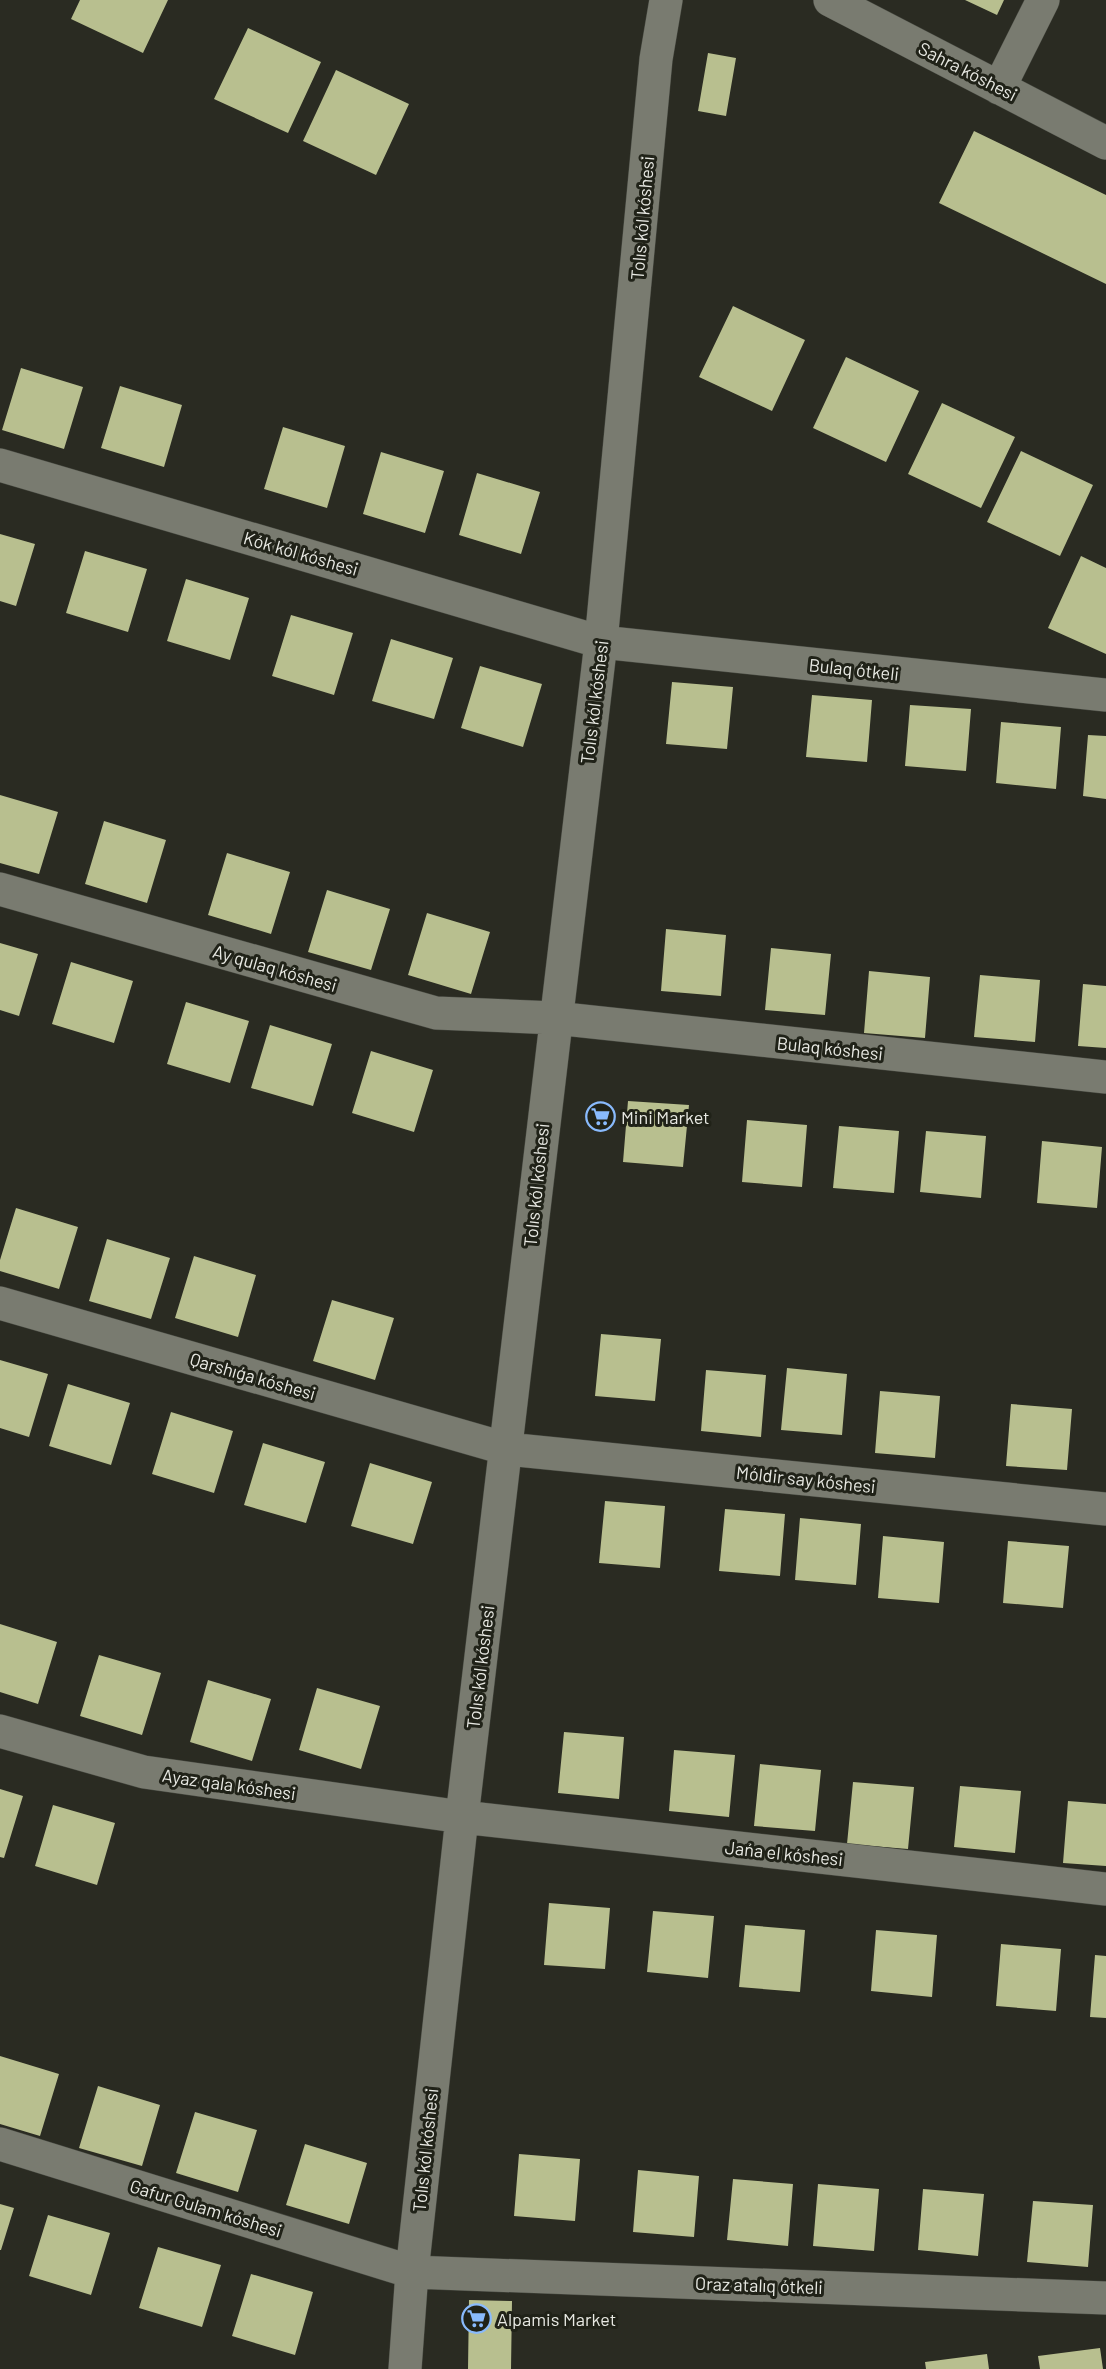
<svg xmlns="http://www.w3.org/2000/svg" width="1106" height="2369" font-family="Barlow,sans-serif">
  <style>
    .building { fill: #b8bf8f }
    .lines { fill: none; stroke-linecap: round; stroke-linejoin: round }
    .minor-casing { stroke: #45473f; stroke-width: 34 }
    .minor { stroke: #797b70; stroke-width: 33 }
    .labels { text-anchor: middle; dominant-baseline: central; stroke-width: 6; stroke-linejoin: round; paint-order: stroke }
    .street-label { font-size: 18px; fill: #e8e9e3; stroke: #202218 }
    .poi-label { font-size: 18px; fill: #e8e9e3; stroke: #202218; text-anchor: start }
  </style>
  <rect width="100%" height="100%" fill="#2a2b22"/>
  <!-- building -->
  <path class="building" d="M80 0H168L143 53 71 19Z
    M965 0H1004L997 15Z
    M248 28 321 62 288 133 214 99Z
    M708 53 736 58 726 116 698 111Z
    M336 70 409 104 376 175 303 141Z
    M974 131 1106 195V284L939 203Z
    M733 306 805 340 772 411 699 377Z
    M846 357 919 391 886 462 813 428Z
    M21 368 83 387 64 449 2 430Z
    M120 386 182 405 164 467 101 448Z
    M942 403 1015 437 981 508 908 474Z
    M283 427 345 446 327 508 264 489Z
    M1021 451 1093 485 1060 556 987 522Z
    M381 452 444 471 425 533 363 514Z
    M477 473 540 492 521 554 459 535Z
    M0 534 35 544 16 606 0 601Z
    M85 551 147 569 128 632 66 613Z
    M1081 556 1106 568V654L1048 628Z
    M186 579 249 598 230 660 167 641Z
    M291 615 353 633 334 695 272 676Z
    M391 639 453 658 434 719 372 701Z
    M480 666 542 684 523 747 461 728Z
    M672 682 733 687 727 749 666 744Z
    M812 695 872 700 867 762 806 757Z
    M910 705 971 709 966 771 905 766Z
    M1001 722 1061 727 1056 789 996 783Z
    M1088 735 1106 736V799L1083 796Z
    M0 795 58 812 39 874 0 863Z
    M104 821 166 840 147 903 85 884Z
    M227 853 290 872 271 934 208 915Z
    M327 890 390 909 371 970 308 952Z
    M427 913 490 932 471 994 408 975Z
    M666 929 726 935 721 996 661 991Z
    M0 943 38 954 19 1016 0 1010Z
    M771 948 831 954 825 1015 765 1010Z
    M71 962 133 981 114 1043 52 1024Z
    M869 971 930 977 925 1038 864 1033Z
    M980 975 1040 980 1035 1042 974 1037Z
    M1083 984 1106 986V1048L1078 1046Z
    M186 1002 249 1021 230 1083 167 1064Z
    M270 1025 332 1044 313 1106 251 1088Z
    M371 1051 433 1070 414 1132 352 1113Z
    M628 1101 689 1105 683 1167 623 1162Z
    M747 1120 807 1125 802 1187 742 1182Z
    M839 1126 899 1131 894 1193 833 1188Z
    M926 1131 986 1136 981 1198 920 1192Z
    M1042 1141 1102 1147 1097 1208 1037 1203Z
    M16 1208 78 1227 59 1289 0 1271V1260Z
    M107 1239 170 1258 151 1319 89 1301Z
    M194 1256 256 1275 238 1337 175 1318Z
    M332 1300 394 1318 375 1380 313 1361Z
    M601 1334 661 1339 655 1401 595 1396Z
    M0 1360 48 1374 29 1437 0 1428Z
    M787 1368 847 1374 842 1435 781 1430Z
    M706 1370 766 1375 761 1437 701 1431Z
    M68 1384 130 1403 111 1465 49 1446Z
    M880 1391 940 1396 935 1458 875 1453Z
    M1011 1404 1072 1409 1067 1470 1006 1466Z
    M171 1412 233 1431 214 1493 152 1474Z
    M263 1443 325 1462 306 1523 244 1505Z
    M370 1463 432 1482 413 1544 351 1526Z
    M605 1501 665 1506 660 1568 599 1563Z
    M725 1509 785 1514 780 1576 719 1571Z
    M800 1518 861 1524 856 1585 795 1580Z
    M883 1536 944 1542 939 1603 878 1598Z
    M1008 1541 1069 1546 1063 1608 1003 1603Z
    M0 1624 57 1642 38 1704 0 1692Z
    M99 1655 161 1673 142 1735 80 1716Z
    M208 1680 271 1699 252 1761 190 1742Z
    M317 1688 380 1706 361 1769 299 1750Z
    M564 1732 624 1737 619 1799 558 1793Z
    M674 1750 735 1755 729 1817 669 1811Z
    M760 1764 821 1770 815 1831 754 1826Z
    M853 1782 914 1787 908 1849 847 1844Z
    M960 1786 1021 1791 1015 1853 954 1847Z
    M0 1789 23 1796 4 1858 0 1857Z
    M1068 1801 1106 1804V1866L1063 1863Z
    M53 1805 115 1823 97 1885 35 1866Z
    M549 1903 610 1908 605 1969 544 1965Z
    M653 1911 714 1916 708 1978 647 1972Z
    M745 1925 805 1930 800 1992 739 1987Z
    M876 1930 937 1935 932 1997 871 1991Z
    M1001 1944 1061 1949 1056 2011 996 2006Z
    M1095 1955 1106 1956V2018L1090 2017Z
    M0 2056 59 2074 40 2136 0 2124Z
    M98 2086 160 2105 142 2166 79 2148Z
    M195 2112 257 2130 238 2192 176 2173Z
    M305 2144 367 2163 349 2224 286 2205Z
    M519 2154 580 2159 575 2221 514 2216Z
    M638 2170 699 2176 694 2237 633 2232Z
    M733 2179 793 2184 788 2246 727 2240Z
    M818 2184 879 2189 874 2251 813 2246Z
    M923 2189 984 2194 978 2256 918 2250Z
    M1033 2201 1093 2205 1088 2267 1027 2262Z
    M0 2204 14 2208 1 2250H0Z
    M48 2215 110 2233 91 2295 29 2276Z
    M158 2247 221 2265 202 2327 139 2308Z
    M251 2274 313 2292 295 2355 232 2336Z
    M469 2300 512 2301 511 2369H468Z
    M1100 2348 1103 2369H1040L1038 2356Z
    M987 2354 989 2369H926L925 2362Z"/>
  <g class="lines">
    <defs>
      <path id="minor" d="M830 0 1106 143
        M999 88 1043 0
        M0 465 601 642 1106 695
        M0 889 436 1013 555 1018 1106 1077
        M0 1303 507 1449 1106 1509
        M0 1731 144 1772 462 1817 1106 1889
        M0 2144 412 2272 1106 2298
        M405 2369 412 2272 462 1817 601 642 656 59 666 0"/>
    </defs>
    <!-- minor casing -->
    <use href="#minor" class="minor-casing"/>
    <!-- minor -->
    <use href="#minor" class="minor"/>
  </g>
  <!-- icons -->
  <defs>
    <symbol id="supermarket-ring" viewBox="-11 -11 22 22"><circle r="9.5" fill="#202218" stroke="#89bafc" stroke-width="1.5"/><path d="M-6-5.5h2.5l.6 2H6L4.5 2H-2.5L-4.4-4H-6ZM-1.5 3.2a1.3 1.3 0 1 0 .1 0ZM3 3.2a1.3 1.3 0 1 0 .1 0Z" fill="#89bafc"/></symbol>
  </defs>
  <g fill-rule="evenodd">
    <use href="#supermarket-ring" x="584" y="1100" width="33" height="33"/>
    <use href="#supermarket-ring" x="460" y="2302" width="33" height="33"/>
  </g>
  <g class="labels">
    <!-- street labels -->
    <g class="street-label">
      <text transform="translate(968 71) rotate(27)">Sahra kóshesi</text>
      <text transform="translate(642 218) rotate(-85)">Tolıs kól kóshesi</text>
      <text transform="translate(301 553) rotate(16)">Kók kól kóshesi</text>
      <text transform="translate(854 669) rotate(6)">Bulaq ótkeli</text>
      <text transform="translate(594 702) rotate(-83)">Tolıs kól kóshesi</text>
      <text transform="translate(275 968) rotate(16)">Ay qulaq kóshesi</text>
      <text transform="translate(830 1048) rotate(6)">Bulaq kóshesi</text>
      <text transform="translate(536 1185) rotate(-84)">Tolıs kól kóshesi</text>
      <text transform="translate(253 1376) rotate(16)">Qarshıǵa kóshesi</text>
      <text transform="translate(806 1479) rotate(6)">Móldir say kóshesi</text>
      <text transform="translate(480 1667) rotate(-83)">Tolıs kól kóshesi</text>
      <text transform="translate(229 1784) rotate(8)">Ayaz qala kóshesi</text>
      <text transform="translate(784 1853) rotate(6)">Jańa el kóshesi</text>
      <text transform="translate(425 2150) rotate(-84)">Tolıs kól kóshesi</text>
      <text transform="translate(206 2208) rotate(17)">Gafur Gulam kóshesi</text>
      <text transform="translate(759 2285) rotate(2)">Oraz atalıq ótkeli</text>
    </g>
    <!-- poi labels -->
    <g class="poi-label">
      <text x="621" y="1117">Mini Market</text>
      <text x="497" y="2319">Alpamis Market</text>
    </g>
  </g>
</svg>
